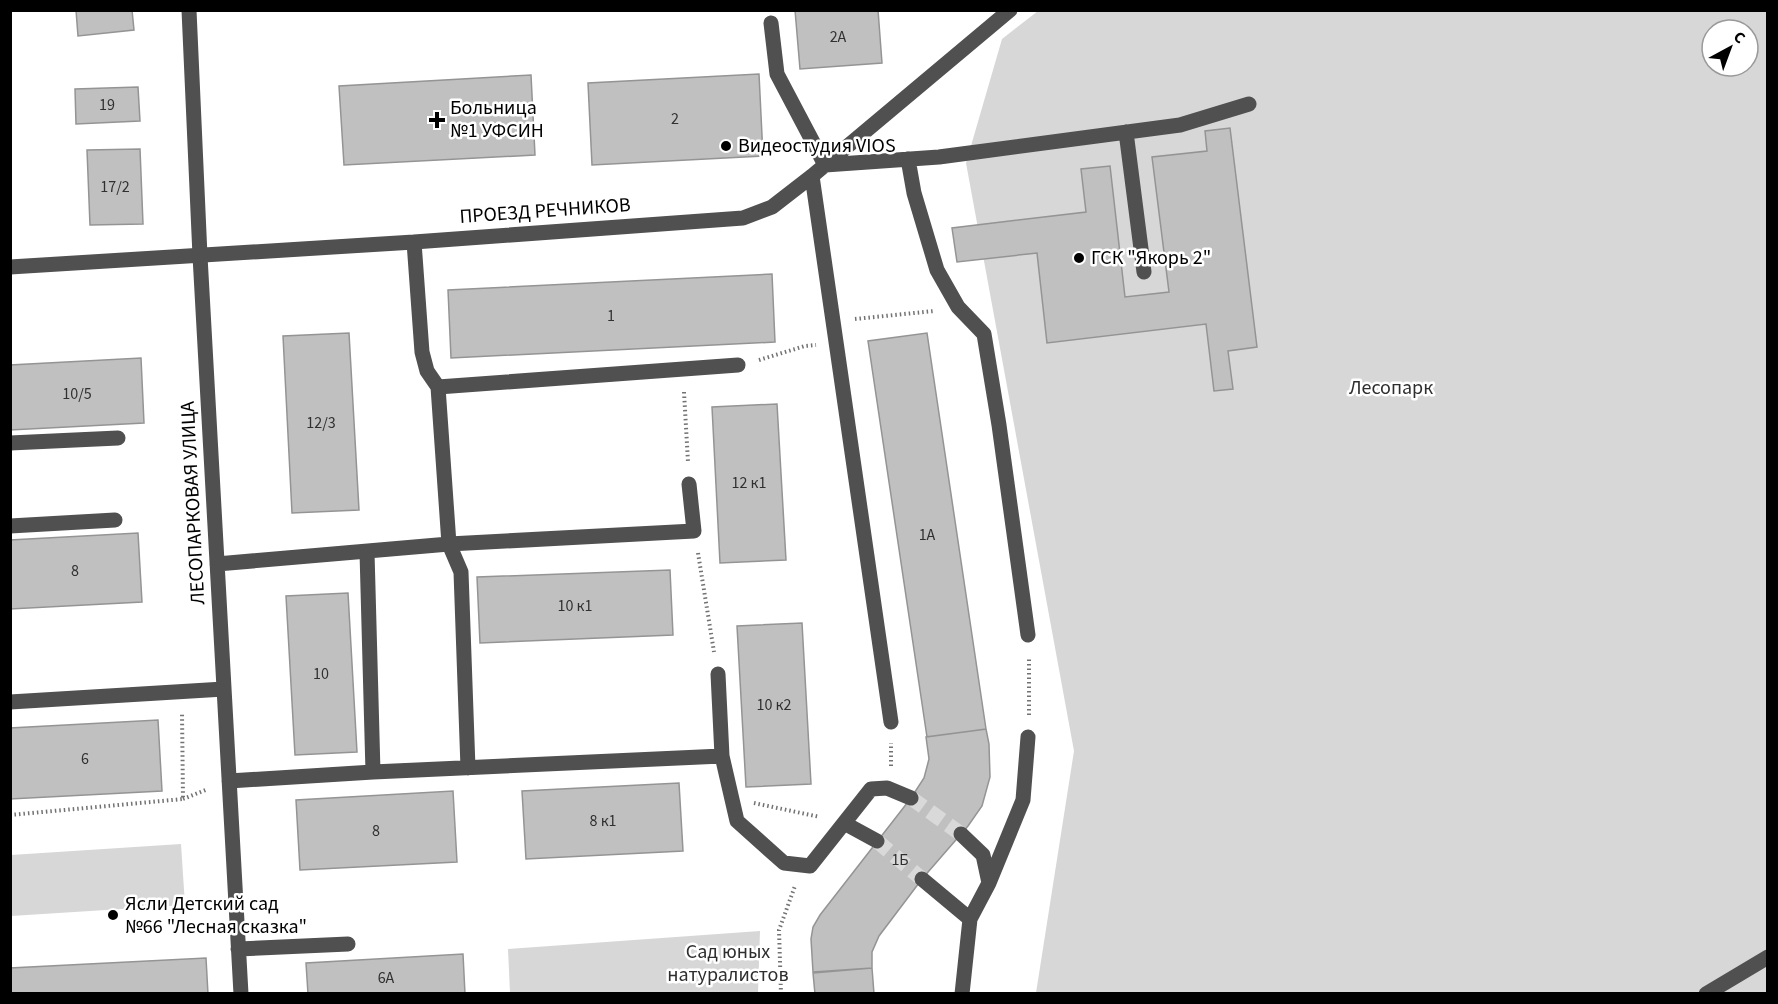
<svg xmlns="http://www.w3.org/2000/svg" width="1778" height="1004" font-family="'Source Sans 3',sans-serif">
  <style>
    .green { fill: #d7d7d7; fill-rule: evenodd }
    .building { fill: #c0c0c0; stroke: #949494; stroke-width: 1.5 }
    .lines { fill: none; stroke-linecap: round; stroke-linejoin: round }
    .minor-tunnel { stroke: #d9d9d9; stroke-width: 15; stroke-dasharray: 15 8; stroke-linecap: butt }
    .path { stroke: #727272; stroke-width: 4; stroke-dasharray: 1.5 3; stroke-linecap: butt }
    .minor { stroke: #505050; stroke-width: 15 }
    .poi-dot { fill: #000; stroke: #fff; stroke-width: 2 }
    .labels { text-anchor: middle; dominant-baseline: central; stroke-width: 5; stroke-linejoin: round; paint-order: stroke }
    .number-label { font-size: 16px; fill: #303030 }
    .poi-label { font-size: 20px; fill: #000; stroke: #fff; text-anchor: start }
    .street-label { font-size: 20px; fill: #000; stroke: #fff }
    .park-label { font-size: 20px; fill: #2e2e2e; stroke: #fff }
  </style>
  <rect width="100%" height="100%" fill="#fff"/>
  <!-- green -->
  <path class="green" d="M1038 11H1767V993H1036L1074 751 966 163 1002 39ZM1712 30H1748V66H1712Z
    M181 844 185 905 11 916V855Z
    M760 931 758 993H510L508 949Z"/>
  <!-- building -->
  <path class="building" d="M76 10H132L134 30 78 36Z
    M795 10H878L882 63 800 69Z
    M759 74 763 156 592 165 588 83Z
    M531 75 535 155 344 165 339 86Z
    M138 87 140 121 76 124 75 89Z
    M1230 128 1257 347 1228 351 1233 389 1214 391 1206 324 1047 343 1037 253 957 262 952 228 1086 212 1081 169 1110 166 1125 297 1169 292 1152 157 1207 151 1205 131Z
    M140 149 143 224 90 225 87 150Z
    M772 274 775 342 451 358 448 290Z
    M349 333 359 510 292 513 283 336Z
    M927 333 986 729 927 737 868 341Z
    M141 358 144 423 10 430V365Z
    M777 404 786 560 720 563 712 407Z
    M138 533 142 602 10 609V540Z
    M670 570 673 635 480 643 477 577Z
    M348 593 357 752 295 755 286 596Z
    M802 623 811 784 746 787 737 626Z
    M158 720 162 791 10 799V728Z
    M986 729 989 744 990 777 982 806 968 826 922 879 879 936 872 952V968L813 972 811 939 813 927 820 915 911 798 924 778 929 759 926 737Z
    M679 783 683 851 526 859 522 791Z
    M453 791 457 862 300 870 296 800Z
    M463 954 465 994H308L306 963Z
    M206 958 208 994H10V968Z
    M872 968 874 994H815L813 973Z"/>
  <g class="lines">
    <!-- minor-tunnel -->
    <path class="minor-tunnel" d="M911 798 961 834
      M877 841 922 879"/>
    <!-- path -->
    <path class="path" d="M855 319 934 311
      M759 360 805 346 816 345
      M684 392 688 462
      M698 553 714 652
      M1029 715V657
      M891 766V743
      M183 799 208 789
      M754 803 820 817
      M10 815 183 799 182 713
      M781 994 779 930 795 886"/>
    <!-- minor -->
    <path class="minor" d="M189 10 200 256 241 994
      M771 23 777 74 825 165 939 157 1180 125 1249 104
      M1126 132 1144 272
      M908 159 914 193 937 270 958 307 984 334 999 425 1028 635
      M812 176 891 722
      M414 242 422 352 427 371 438 387
      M10 267 414 242 743 218 772 207 812 176 1010 10
      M10 443 118 438
      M10 526 115 520
      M367 552 373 772
      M217 564 449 544 438 387 738 365
      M10 702 224 689
      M722 756 737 821 784 863 810 866 871 789 887 788 911 798
      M468 768 461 572 449 544 694 531 689 484
      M229 781 373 772 722 756 718 674
      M844 823 877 841
      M961 834 983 855 989 883 970 919 962 994
      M922 879 970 919
      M989 883 1023 800 1028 737
      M238 949 348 944
      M1706 994 1768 957"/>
  </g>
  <!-- markers -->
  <g class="poi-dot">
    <path d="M434 111h6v6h6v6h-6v6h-6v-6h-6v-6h6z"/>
    <circle cx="726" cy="146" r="6"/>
    <circle cx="1079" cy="258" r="6"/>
    <circle cx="113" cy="915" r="6"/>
  </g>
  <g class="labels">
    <!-- number labels -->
    <g class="number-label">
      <text x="838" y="37">2А</text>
      <text x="107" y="105">19</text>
      <text x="675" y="119">2</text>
      <text x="115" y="187">17/2</text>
      <text x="611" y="316">1</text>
      <text x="77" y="394">10/5</text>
      <text x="321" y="423">12/3</text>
      <text x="749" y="483">12 к1</text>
      <text x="927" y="535">1А</text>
      <text x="75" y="571">8</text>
      <text x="575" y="606">10 к1</text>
      <text x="321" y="674">10</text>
      <text x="774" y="705">10 к2</text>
      <text x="85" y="759">6</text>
      <text x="603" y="821">8 к1</text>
      <text x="376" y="831">8</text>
      <text x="900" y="860">1Б</text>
      <text x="386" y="978">6А</text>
    </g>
    <!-- poi labels -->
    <g class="poi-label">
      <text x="450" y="108">Больница<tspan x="450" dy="23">№1 УФСИН</tspan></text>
      <text x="738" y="146">Видеостудия VIOS</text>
      <text x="1091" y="258">ГСК "Якорь 2"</text>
      <text x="125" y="904">Ясли Детский сад<tspan x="125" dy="23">№66 "Лесная сказка"</tspan></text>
    </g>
    <!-- street labels -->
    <g class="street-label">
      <text transform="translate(545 211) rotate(-4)">ПРОЕЗД РЕЧНИКОВ</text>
      <text transform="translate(193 503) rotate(-93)">ЛЕСОПАРКОВАЯ УЛИЦА</text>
    </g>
    <!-- park labels -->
    <g class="park-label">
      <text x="1391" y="388">Лесопарк</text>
      <text x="728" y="952">Сад юных<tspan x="728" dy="23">натуралистов</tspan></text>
    </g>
  </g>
  <!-- border -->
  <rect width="1778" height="1004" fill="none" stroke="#000000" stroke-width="24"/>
  <!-- north arrow -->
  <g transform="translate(1730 48) rotate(41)"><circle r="28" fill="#ffffff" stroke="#999999" stroke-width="1.5"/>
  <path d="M0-4.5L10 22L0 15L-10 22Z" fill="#000000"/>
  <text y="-9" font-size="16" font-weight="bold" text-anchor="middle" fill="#000000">С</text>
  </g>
</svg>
